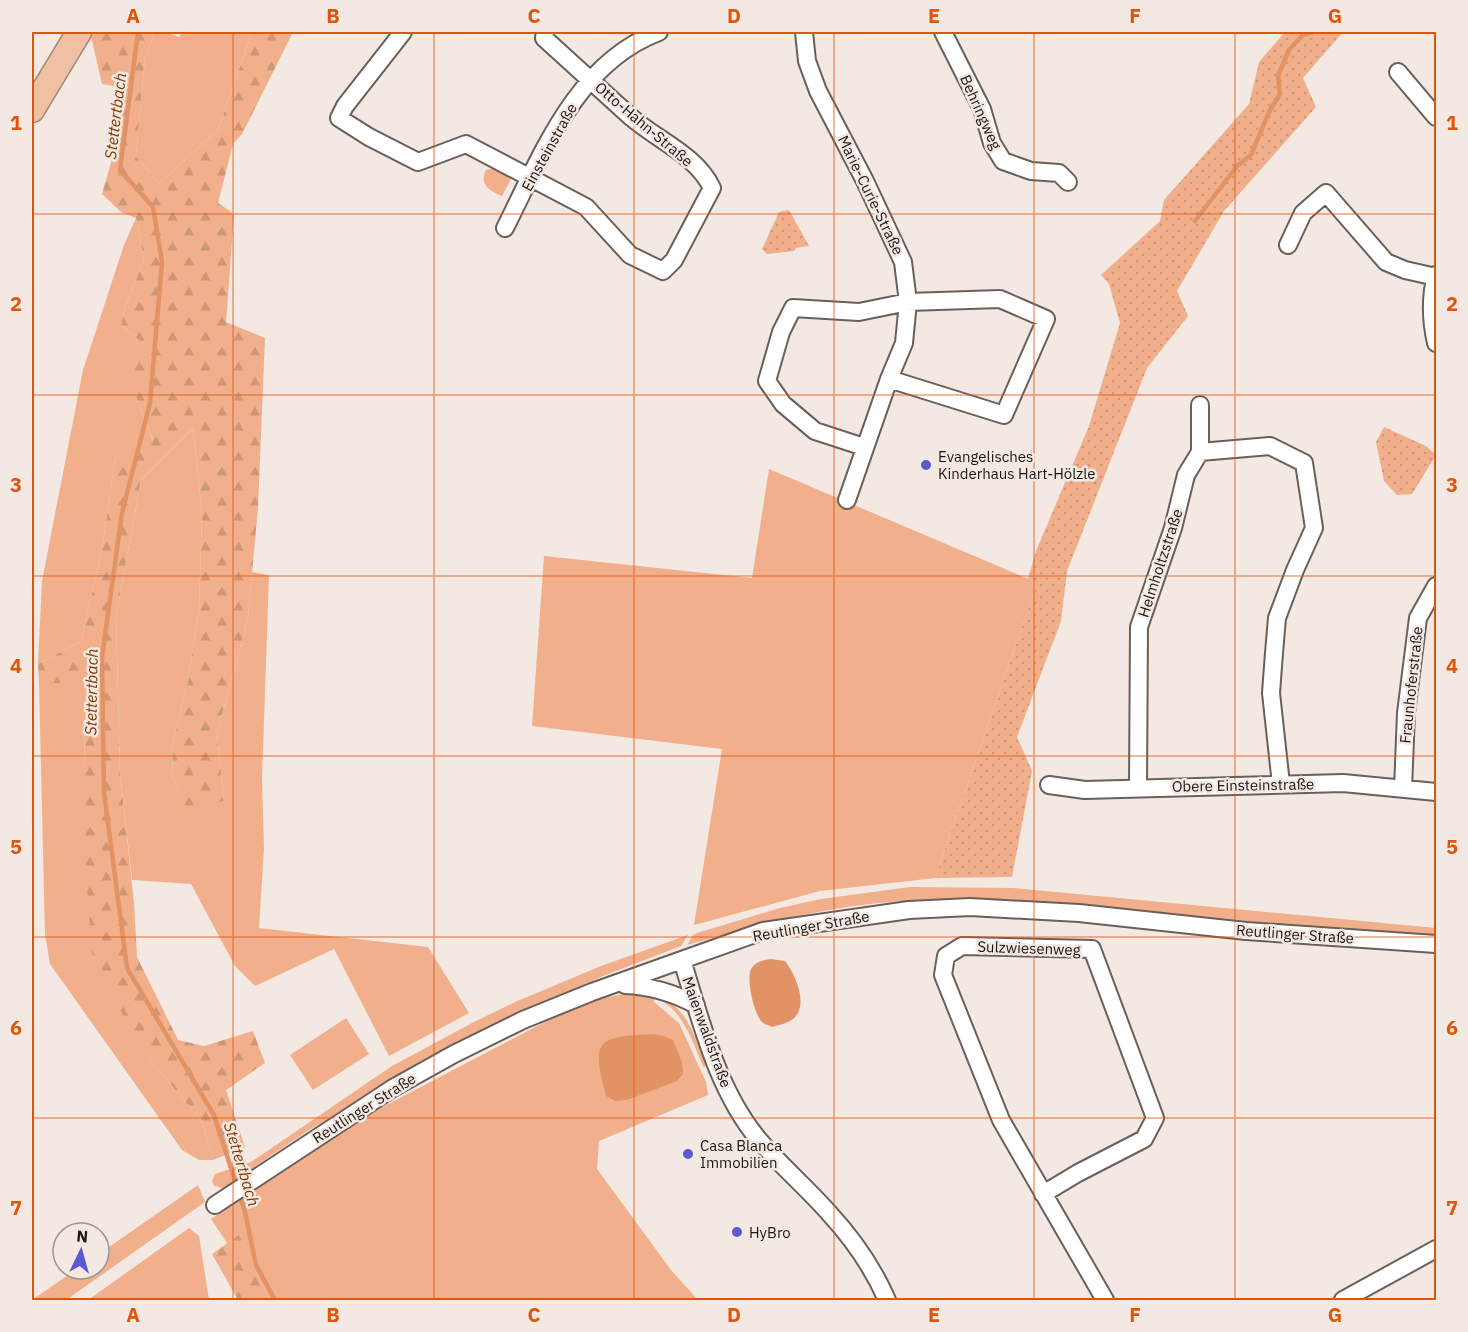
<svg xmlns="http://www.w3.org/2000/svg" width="1468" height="1332" font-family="'IBM Plex Sans',sans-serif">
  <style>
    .green { fill: #f1b08b }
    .forest { fill: url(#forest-firs) }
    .park { fill: url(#park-dots) }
    .water { fill: #e19365 }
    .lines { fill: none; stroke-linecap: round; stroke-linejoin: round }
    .stream { stroke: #e19365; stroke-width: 4.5 }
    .minor-casing { stroke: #69605a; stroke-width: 20 }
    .highway-casing { stroke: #a58573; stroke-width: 27 }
    .minor { stroke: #fff; stroke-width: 16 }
    .highway { stroke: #f0c0a5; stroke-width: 24 }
    .grid { fill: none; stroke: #de560c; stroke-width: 1.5; stroke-opacity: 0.55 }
    .poi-dot { fill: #5b5ad2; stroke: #f3e8e2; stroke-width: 2 }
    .labels { text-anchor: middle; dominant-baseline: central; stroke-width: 5; stroke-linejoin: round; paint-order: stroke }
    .street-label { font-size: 15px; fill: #1b1715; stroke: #f3e8e2 }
    .poi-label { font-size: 15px; fill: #1b1715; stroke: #f3e8e2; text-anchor: start }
    .water-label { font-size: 16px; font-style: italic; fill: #803a00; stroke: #f3e8e2 }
    .neatline { fill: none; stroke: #de560c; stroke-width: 2 }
    .grid-label { font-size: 20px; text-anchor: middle; font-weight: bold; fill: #de560c }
  </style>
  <defs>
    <pattern id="forest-firs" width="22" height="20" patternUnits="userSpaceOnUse" patternTransform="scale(1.5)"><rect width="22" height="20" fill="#f1b08b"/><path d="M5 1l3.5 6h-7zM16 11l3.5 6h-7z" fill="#ce9777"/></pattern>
    <pattern id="park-dots" width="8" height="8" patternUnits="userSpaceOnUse" patternTransform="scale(1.5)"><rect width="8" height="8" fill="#f1b08b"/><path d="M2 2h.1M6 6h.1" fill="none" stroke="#ce9777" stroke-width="1.8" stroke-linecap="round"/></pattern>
  </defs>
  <rect width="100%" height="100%" fill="#f3e8e2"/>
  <!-- green -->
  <path class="green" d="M155 32H165L179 37 182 32H252L218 130 159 183 136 156 145 57Z
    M496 167 513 175 502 196C489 191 479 184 486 170Z
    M136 218 144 260 125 307 121 325 140 341 139 406 153 440 115 459 102 549 81 641 38 664 42 581 83 370 124 245Z
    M193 428 202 514 199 609 188 682 173 742 172 775 185 808 224 800 217 733 248 618 252 572 269 575 262 779 264 848 259 928 428 947 469 1013 389 1056 334 949 255 986 235 966 191 884 132 880 120 772 116 616 141 480Z
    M769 469 1031 580 1036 587 935 878 820 891 694 925 722 749 532 726 544 556 752 578Z
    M39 683H86L84 768 149 1059 202 1121 213 1160H199L182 1150 50 964 45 934Z
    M910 887 1013 888 1436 928V937C1323 931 1210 917 1096 908 1025 902 950 895 878 903 813 910 750 927 687 945L693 935 697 933 780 908 821 899Z
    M688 935 681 946 603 976 479 1032 309 1130 223 1188 214 1186 212 1181 215 1174 251 1162 392 1066 474 1022 515 1002 601 966Z
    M628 993 654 994V1002L679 1023 706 1082 708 1095 599 1141 597 1169 671 1270 698 1300H269L239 1236 227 1243 211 1219 373 1112 581 1003Z
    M659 995C688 1010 694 1035 706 1064L704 1068C693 1044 684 1011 658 999Z
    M346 1018 369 1054 313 1090 290 1055Z
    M198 1185 205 1202 66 1300H32L77 1269H99V1254Z
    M189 1228 199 1236 209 1300H88Z"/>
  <!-- forest -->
  <path class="forest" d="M90 32H155L145 57 136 156 159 183 218 130 252 32H293L242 134 233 144 218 203 234 214 226 322 265 338 258 507 248 618 217 733 224 801 185 809 172 775 173 742 188 682 199 609 202 514 193 428 141 480 116 616 120 772 134 903 137 957 178 1040 204 1046 253 1031 265 1063 226 1090 245 1147 213 1160 202 1121 149 1059 93 964 86 875 84 768 86 683H39L38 664 81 641 102 549 115 459 153 439 139 406 128 366 140 341 121 325 125 307 144 260 136 218 121 212 102 194 114 152 119 87 102 84Z
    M239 1235 269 1300H238L212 1254Z"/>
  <!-- park -->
  <path class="park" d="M1285 32H1343L1303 78 1316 107 1224 211 1177 291 1188 316 1147 368 1067 571 1061 621 1017 737 1032 771 1012 877 935 878 1036 587 1031 580 1028 579 1036 551 1089 426 1120 323 1109 284 1101 275 1160 221 1164 200 1249 104 1259 62Z
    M789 210 809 246 796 248 794 251 767 254 762 249 779 212Z
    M1384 427 1426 446 1436 455 1412 494 1397 495 1384 481 1376 442Z"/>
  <!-- water -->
  <path class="water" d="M771 959 785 961C796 975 811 1009 790 1021 785 1024 777 1025 772 1027 769 1025 766 1025 763 1023 754 1016 746 979 751 969 755 962 763 960 771 959Z
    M652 1034 664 1036 673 1040 682 1062 683 1074 677 1081 627 1100 615 1101 606 1096C591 1040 596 1037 652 1034Z"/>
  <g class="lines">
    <!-- stream -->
    <path class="stream" d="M138 32 120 170 153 207 162 262 150 403 122 513 102 657 104 792 127 968 214 1115 245 1212 256 1265 275 1300
      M1195 221 1237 166 1251 155 1269 112 1280 94 1278 76 1289 50 1303 35 1313 32"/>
    <defs>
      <path id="minor" d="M403 32 345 106 339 118 369 137 418 162 466 144 586 207 630 255 663 271 674 260 712 188C696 155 659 141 632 118L544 38 545 32
        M804 32 807 61 818 91 865 181 903 262 908 302 904 343 889 379 847 500
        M943 32 982 109 992 143 1003 161 1031 171 1059 173 1068 182
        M1398 72 1436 117
        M505 228C542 155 576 63 659 32
        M1288 245 1303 213 1326 193 1386 262 1405 270 1436 277
        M1436 275C1430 298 1431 321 1436 343
        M864 447 815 431 783 404 767 381 781 332 793 308 859 312 908 302 1000 299 1046 319 1004 415 889 379
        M1200 452V405
        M1049 785 1085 790 1343 783 1436 792
        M1138 787 1139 627 1173 528 1186 475 1200 452 1270 446 1304 463 1314 528 1295 570 1277 618 1274 653 1271 693 1281 784
        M1403 789 1406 713 1418 618 1436 586
        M682 960C701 1021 717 1090 759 1140 781 1166 807 1188 829 1213 853 1239 873 1268 887 1300
        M625 985C651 986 672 992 696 1005
        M1043 1194 1078 1173 1144 1139 1155 1118 1092 949 962 946 946 956 943 975 1001 1120 1105 1300
        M215 1205 393 1088 454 1054 523 1020 592 992 763 931 909 910 970 907 1079 913 1246 931 1436 944
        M1343 1300 1436 1249"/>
      <path id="highway" d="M32 110 79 32"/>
    </defs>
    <!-- minor casing -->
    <use href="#minor" class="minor-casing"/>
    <!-- highway casing -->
    <use href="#highway" class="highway-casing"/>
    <!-- minor -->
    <use href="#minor" class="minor"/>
    <!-- highway -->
    <use href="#highway" class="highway"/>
  </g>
  <!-- grid -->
  <path class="grid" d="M233 32V1300M434 32V1300M634 32V1300M834 32V1300M1034 32V1300M1235 32V1300M32 214H1436M32 395H1436M32 576H1436M32 756H1436M32 937H1436M32 1118H1436"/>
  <!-- markers -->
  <g class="poi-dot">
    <circle cx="926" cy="465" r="6"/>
    <circle cx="688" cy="1154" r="6"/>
    <circle cx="737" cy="1232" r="6"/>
  </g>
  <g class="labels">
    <!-- street labels -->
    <g class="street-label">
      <text transform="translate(981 112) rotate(66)">Behringweg</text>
      <text transform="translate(644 124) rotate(40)">Otto-Hahn-Straße</text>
      <text transform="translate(549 147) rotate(-61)">Einsteinstraße</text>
      <text transform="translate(871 195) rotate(64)">Marie-Curie-Straße</text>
      <text transform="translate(1160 563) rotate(-72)">Helmholtzstraße</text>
      <text transform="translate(1411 685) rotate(-84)">Fraunhoferstraße</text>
      <text transform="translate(1243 785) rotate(-1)">Obere Einsteinstraße</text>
      <text transform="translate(811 926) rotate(-10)">Reutlinger Straße</text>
      <text transform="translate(1295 934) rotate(4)">Reutlinger Straße</text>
      <text transform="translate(1029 948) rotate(2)">Sulzwiesenweg</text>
      <text transform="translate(707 1032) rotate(70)">Maienwaldstraße</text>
      <text transform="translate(364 1108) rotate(-32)">Reutlinger Straße</text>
    </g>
    <!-- poi labels -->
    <g class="poi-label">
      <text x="938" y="456">Evangelisches<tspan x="938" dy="17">Kinderhaus Hart-Hölzle</tspan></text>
      <text x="700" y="1145">Casa Blanca<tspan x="700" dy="17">Immobilien</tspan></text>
      <text x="749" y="1232">HyBro</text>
    </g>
    <!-- water labels -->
    <g class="water-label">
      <text transform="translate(115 116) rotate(-83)">Stettertbach</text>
      <text transform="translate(91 692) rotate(-89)">Stettertbach</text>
      <text transform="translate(242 1164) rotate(73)">Stettertbach</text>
    </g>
  </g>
  <!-- border -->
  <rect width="1468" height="1332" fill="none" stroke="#f3e8e2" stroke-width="66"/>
  <!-- north arrow -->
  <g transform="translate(81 1251) rotate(5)"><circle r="28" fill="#f3e8e2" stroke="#9d9490" stroke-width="1.5"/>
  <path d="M0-4.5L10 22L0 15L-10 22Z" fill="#5b5ad2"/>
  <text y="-9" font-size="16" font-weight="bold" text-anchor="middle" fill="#1b1715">N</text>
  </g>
  <rect x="33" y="33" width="1402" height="1266" class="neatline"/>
  <g class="grid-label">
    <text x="133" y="23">A</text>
    <text x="333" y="23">B</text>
    <text x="534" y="23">C</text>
    <text x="734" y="23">D</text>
    <text x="934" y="23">E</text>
    <text x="1135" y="23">F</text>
    <text x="1335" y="23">G</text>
    <text x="16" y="130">1</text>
    <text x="1452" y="130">1</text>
    <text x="16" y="311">2</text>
    <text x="1452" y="311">2</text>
    <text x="16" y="492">3</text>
    <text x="1452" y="492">3</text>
    <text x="16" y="673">4</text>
    <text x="1452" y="673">4</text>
    <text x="16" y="854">5</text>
    <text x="1452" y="854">5</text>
    <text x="16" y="1035">6</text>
    <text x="1452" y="1035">6</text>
    <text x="16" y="1215">7</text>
    <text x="1452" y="1215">7</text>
    <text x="133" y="1322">A</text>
    <text x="333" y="1322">B</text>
    <text x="534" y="1322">C</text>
    <text x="734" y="1322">D</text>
    <text x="934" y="1322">E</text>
    <text x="1135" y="1322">F</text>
    <text x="1335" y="1322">G</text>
  </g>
</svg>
